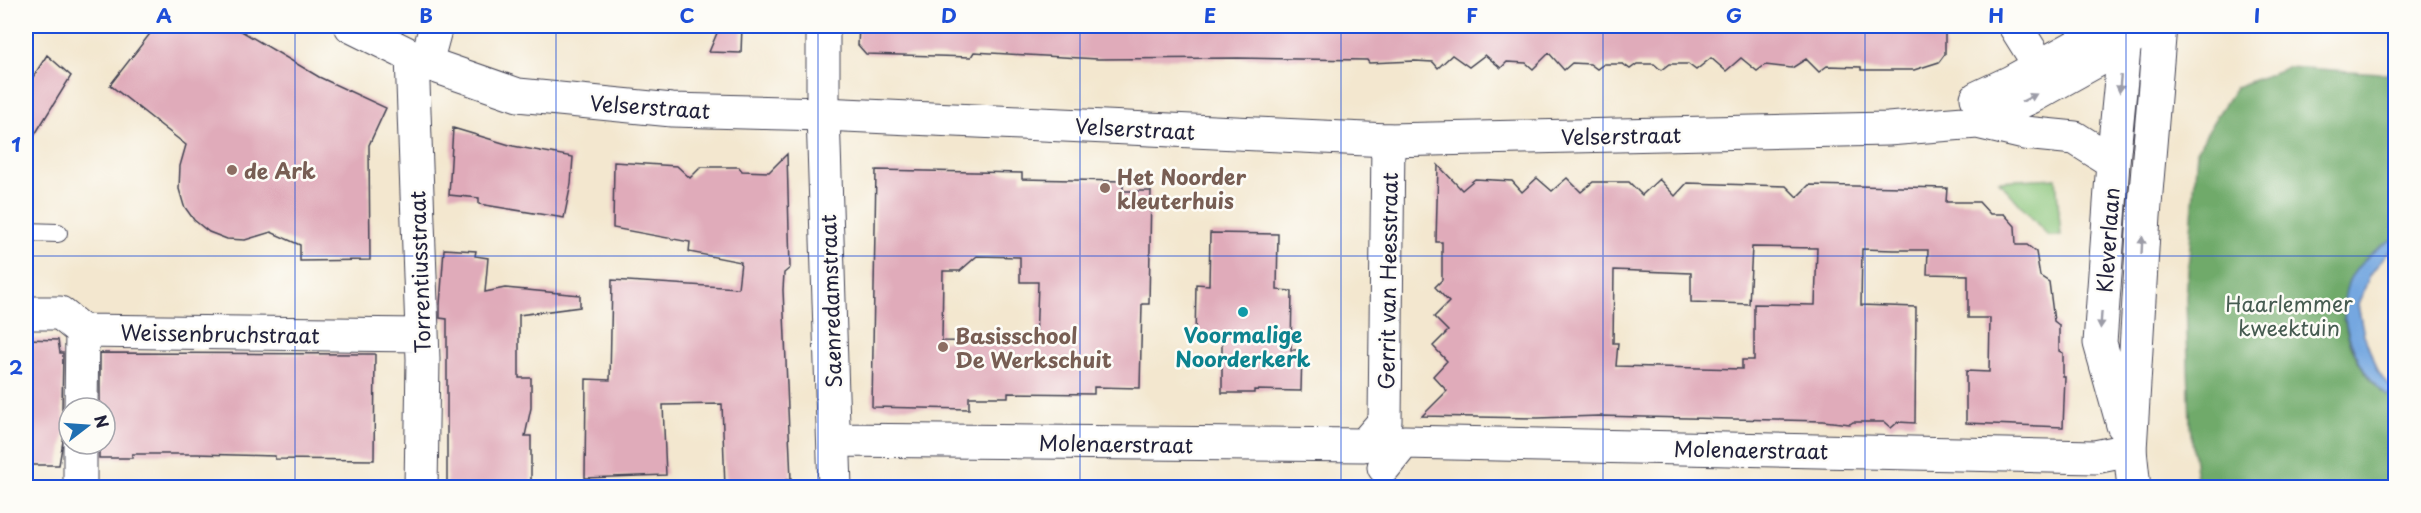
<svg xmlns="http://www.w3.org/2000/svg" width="2421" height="513" font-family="'Playpen Sans',sans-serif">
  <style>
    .green { fill: #8ac57a; stroke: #56745a; stroke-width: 1.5 }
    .forest { fill: #6faa6a; stroke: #486652; stroke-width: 1.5 }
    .water { fill: #74a7e0; stroke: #4b648e; stroke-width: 1.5 }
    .building { fill: #e0abba; fill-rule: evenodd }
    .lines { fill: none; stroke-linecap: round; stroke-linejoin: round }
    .lane-casing { stroke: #414051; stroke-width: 20 }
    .street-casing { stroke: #414051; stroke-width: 35 }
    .secondary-casing { stroke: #414051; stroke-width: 35 }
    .lane { stroke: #fff; stroke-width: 18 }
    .street { stroke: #fff; stroke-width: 33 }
    .secondary { stroke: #fff; stroke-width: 33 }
    .oneway { fill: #9c9ca7 }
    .grid { fill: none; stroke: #1d4ed8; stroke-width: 1.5; stroke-opacity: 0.55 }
    .education-dot { fill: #8d6e63; stroke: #fdfcf7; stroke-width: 2 }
    .culture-dot { fill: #0f9aa8; stroke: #fdfcf7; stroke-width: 2 }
    .labels { text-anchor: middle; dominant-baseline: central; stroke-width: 5; stroke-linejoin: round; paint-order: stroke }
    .street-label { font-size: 21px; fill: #22223b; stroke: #fdfcf7 }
    .education-label { font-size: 21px; font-weight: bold; fill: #785e54; stroke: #fdfcf7; text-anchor: start }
    .park-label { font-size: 21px; fill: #465b51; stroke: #fdfcf7 }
    .culture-label { font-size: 21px; font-weight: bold; fill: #0d838f; stroke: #fdfcf7 }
    .neatline { fill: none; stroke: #1d4ed8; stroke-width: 2 }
    .grid-label { font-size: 20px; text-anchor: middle; font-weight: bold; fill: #1d4ed8 }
  </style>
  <rect width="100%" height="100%" fill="#fdfcf7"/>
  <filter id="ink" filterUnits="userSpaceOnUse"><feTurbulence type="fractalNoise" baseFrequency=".0167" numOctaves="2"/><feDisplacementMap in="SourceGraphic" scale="12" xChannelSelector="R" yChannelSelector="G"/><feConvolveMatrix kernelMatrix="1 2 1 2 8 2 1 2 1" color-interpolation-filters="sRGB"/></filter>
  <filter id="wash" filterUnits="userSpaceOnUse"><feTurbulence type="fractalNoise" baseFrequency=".008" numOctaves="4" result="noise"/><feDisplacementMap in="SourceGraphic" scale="24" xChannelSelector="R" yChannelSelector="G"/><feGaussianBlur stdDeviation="1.35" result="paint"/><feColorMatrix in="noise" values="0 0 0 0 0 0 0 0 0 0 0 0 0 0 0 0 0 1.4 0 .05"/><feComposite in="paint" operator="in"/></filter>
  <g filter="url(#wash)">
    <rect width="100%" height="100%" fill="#f3e7cf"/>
    <!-- green -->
    <path class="green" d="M2056 178 2061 236H2048L1999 181Z"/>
    <!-- forest -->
    <path class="forest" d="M2288 67 2395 74V238L2346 289C2345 300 2343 312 2345 323 2349 349 2366 381 2388 396L2395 394V487H2198L2190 425 2186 298 2197 151 2213 122 2236 87Z"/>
    <!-- water -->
    <path class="water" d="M2395 238V249L2387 253 2370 275 2358 305 2364 335 2378 373 2395 392 2388 396C2361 377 2337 323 2346 290 2351 268 2376 247 2395 238Z"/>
    <g id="blocks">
      <!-- building -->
      <path class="building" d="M156 26H233L319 77 386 108 369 145 370 260 300 261V245L271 232 245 240 227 239 209 232 194 220 184 206 179 189 180 166 186 145 110 85Z
        M720 26H742L741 53 709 52Z
        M859 26H1945V54L1939 62 1914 70H1861V67L1827 66 1819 72 1806 59 1792 68 1765 65 1757 71 1741 58 1726 71 1711 58 1696 70 1688 64H1669L1661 70 1654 64H1637L1630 69 1623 64H1604L1597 69 1590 64 1572 63 1564 70 1549 53 1533 69 1526 63 1507 62 1501 68 1485 55 1469 67 1452 55 1438 68 1433 62 1415 61 1369 63 1367 60 1238 58 1098 59 974 52 971 57 866 54 858 45Z
        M47 55 71 76 26 149V88Z
        M453 128 513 146 573 157 571 184 564 218 479 204V198L449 195Z
        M787 154 790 268 784 273 783 290 791 480H786L787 488H725L722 404 663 405 666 475 585 478 586 379 610 380 612 280 738 288 741 262 689 252 690 242 613 228 614 162 677 166 690 178 701 167H739L742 171 769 172Z
        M1438 165 1462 190 1475 179 1512 181 1522 192 1537 178 1552 191 1567 178 1581 192 1593 182H1629L1642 195 1659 179 1675 196 1687 183 1786 186 1797 197 1809 185 1947 188 1946 202H1979L1990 214H2004L2015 226 2016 245H2027L2036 252 2040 276 2049 282 2054 321 2059 325V351L2063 353V377H2065L2063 427 1966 423V371L1989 372 1990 318H1968V275L1927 274 1928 250H1894L1862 249 1861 305 1916 307 1915 423 1898 422 1891 428 1884 422H1853L1850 424 1823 421 1599 416 1538 418 1422 416 1447 391 1433 376 1447 361 1433 346 1448 331 1434 317 1449 302 1435 287 1442 280V242H1436ZM1752 247 1817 248 1815 305 1754 304V360H1742V369L1616 366 1618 343H1613L1614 270 1691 273V302L1749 304Z
        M876 170 1022 173V179L1123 181V191H1151L1149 304H1142L1140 388 1094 387V394L1008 393V397H969V409L872 407ZM977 256 1020 257V282H1038L1036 343 942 341 943 271H960Z
        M1210 233 1278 234 1277 290 1292 291 1291 350H1302L1301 391 1254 390V393H1222V340H1195L1196 284 1209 285Z
        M444 249 476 251 475 256 488 258 485 292 505 288 580 295V307L519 315V378H531V408L525 436H531V488L447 486V319L440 318V305Z
        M26 339 58 340 60 353H63L62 408 64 417 69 422V429L64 435 59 465H26Z
        M100 353 375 354 374 460 275 459V456L197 454H132V458H99V444H105V408H100Z"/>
    </g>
  </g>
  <g filter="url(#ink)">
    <use href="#blocks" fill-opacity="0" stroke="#414051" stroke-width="1.5"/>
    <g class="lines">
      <defs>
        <path id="lane" d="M26 232 58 233"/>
        <path id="street" d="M823 26V114L835 488
          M2015 26 2040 66
          M412 56 423 359 421 488
          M426 63 436 26
          M26 313H60L82 331 421 335
          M81 408 82 331
          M1385 421 1388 140
          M835 440 1364 445 1385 421
          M1384 467 1404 442 2095 457 2130 450
          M80 488V444"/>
        <path id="secondary" d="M351 26 426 63 518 95 672 110 823 114 1388 140 1888 129 1977 122 2031 97 2123 46 2142 26
          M1977 98 2011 82 2113 26
          M1977 122 2024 133 2075 138 2113 162
          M2123 425 2100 343 2113 162 2126 28
          M2134 488 2130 450 2144 216 2160 26"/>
      </defs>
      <!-- lane casing -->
      <use href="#lane" class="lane-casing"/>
      <!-- street casing -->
      <use href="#street" class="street-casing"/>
      <!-- secondary casing -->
      <use href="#secondary" class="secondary-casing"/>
      <!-- lane -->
      <use href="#lane" class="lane"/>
      <!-- street -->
      <use href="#street" class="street"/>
      <!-- secondary -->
      <use href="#secondary" class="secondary"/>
    </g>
    <!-- one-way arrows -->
    <defs><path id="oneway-solid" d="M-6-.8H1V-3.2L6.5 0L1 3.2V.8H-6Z" transform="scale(1.5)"/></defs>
    <g class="oneway">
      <use href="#oneway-solid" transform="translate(2120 84) rotate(95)"/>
      <use href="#oneway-solid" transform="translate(2029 98) rotate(-27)"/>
      <use href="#oneway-solid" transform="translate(2142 245) rotate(-87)"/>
      <use href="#oneway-solid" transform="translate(2101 320) rotate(94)"/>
    </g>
  </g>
  <!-- grid -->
  <path class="grid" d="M295 26V488M556 26V488M818 26V488M1080 26V488M1341 26V488M1603 26V488M1865 26V488M2126 26V488M26 256H2396"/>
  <!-- markers -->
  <g class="education-dot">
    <circle cx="232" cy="170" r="6"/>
    <circle cx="1105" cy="188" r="6"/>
    <circle cx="943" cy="347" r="6"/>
  </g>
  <circle class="culture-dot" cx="1243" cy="312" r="6"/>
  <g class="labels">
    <!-- street labels -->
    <g class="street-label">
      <text transform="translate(650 106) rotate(4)">Velserstraat</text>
      <text transform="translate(1135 128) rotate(3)">Velserstraat</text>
      <text transform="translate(1621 135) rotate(-1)">Velserstraat</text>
      <text transform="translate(2107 240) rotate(-86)">Kleverlaan</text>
      <text transform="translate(419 272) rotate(-92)">Torrentiusstraat</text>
      <text transform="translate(1387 281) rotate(-89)">Gerrit van Heesstraat</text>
      <text transform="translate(830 301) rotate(-92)">Saenredamstraat</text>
      <text transform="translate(220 333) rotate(1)">Weissenbruchstraat</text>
      <text transform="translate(1116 443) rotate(1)">Molenaerstraat</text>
      <text transform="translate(1751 449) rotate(1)">Molenaerstraat</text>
    </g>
    <!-- education labels -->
    <g class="education-label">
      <text x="244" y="170">de Ark</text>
      <text x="1117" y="176">Het Noorder<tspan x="1117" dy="24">kleuterhuis</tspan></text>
      <text x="955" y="335">Basisschool<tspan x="955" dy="24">De Werkschuit</tspan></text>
    </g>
    <!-- park labels -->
    <g class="park-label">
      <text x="2289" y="303">Haarlemmer<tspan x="2289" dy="24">kweektuin</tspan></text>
    </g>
    <!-- culture labels -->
    <g class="culture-label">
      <text x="1243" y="334">Voormalige<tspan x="1243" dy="24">Noorderkerk</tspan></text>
    </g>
  </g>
  <!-- margin -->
  <rect width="2421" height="513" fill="none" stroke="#fdfcf7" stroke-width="66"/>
  <!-- north arrow -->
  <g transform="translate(87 426) rotate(73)"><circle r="28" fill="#fdfcf7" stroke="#a5a5ac" stroke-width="1.5"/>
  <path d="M0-4.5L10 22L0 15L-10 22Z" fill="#1f6fb2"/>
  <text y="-9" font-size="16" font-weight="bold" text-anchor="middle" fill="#22223b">N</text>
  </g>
  <rect x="33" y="33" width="2355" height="447" class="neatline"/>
  <g class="grid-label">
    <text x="164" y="23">A</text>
    <text x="426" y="23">B</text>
    <text x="687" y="23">C</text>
    <text x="949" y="23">D</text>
    <text x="1210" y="23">E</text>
    <text x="1472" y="23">F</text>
    <text x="1734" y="23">G</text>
    <text x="1996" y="23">H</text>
    <text x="2257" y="23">I</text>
    <text x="16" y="152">1</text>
    <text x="16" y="375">2</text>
  </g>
</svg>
